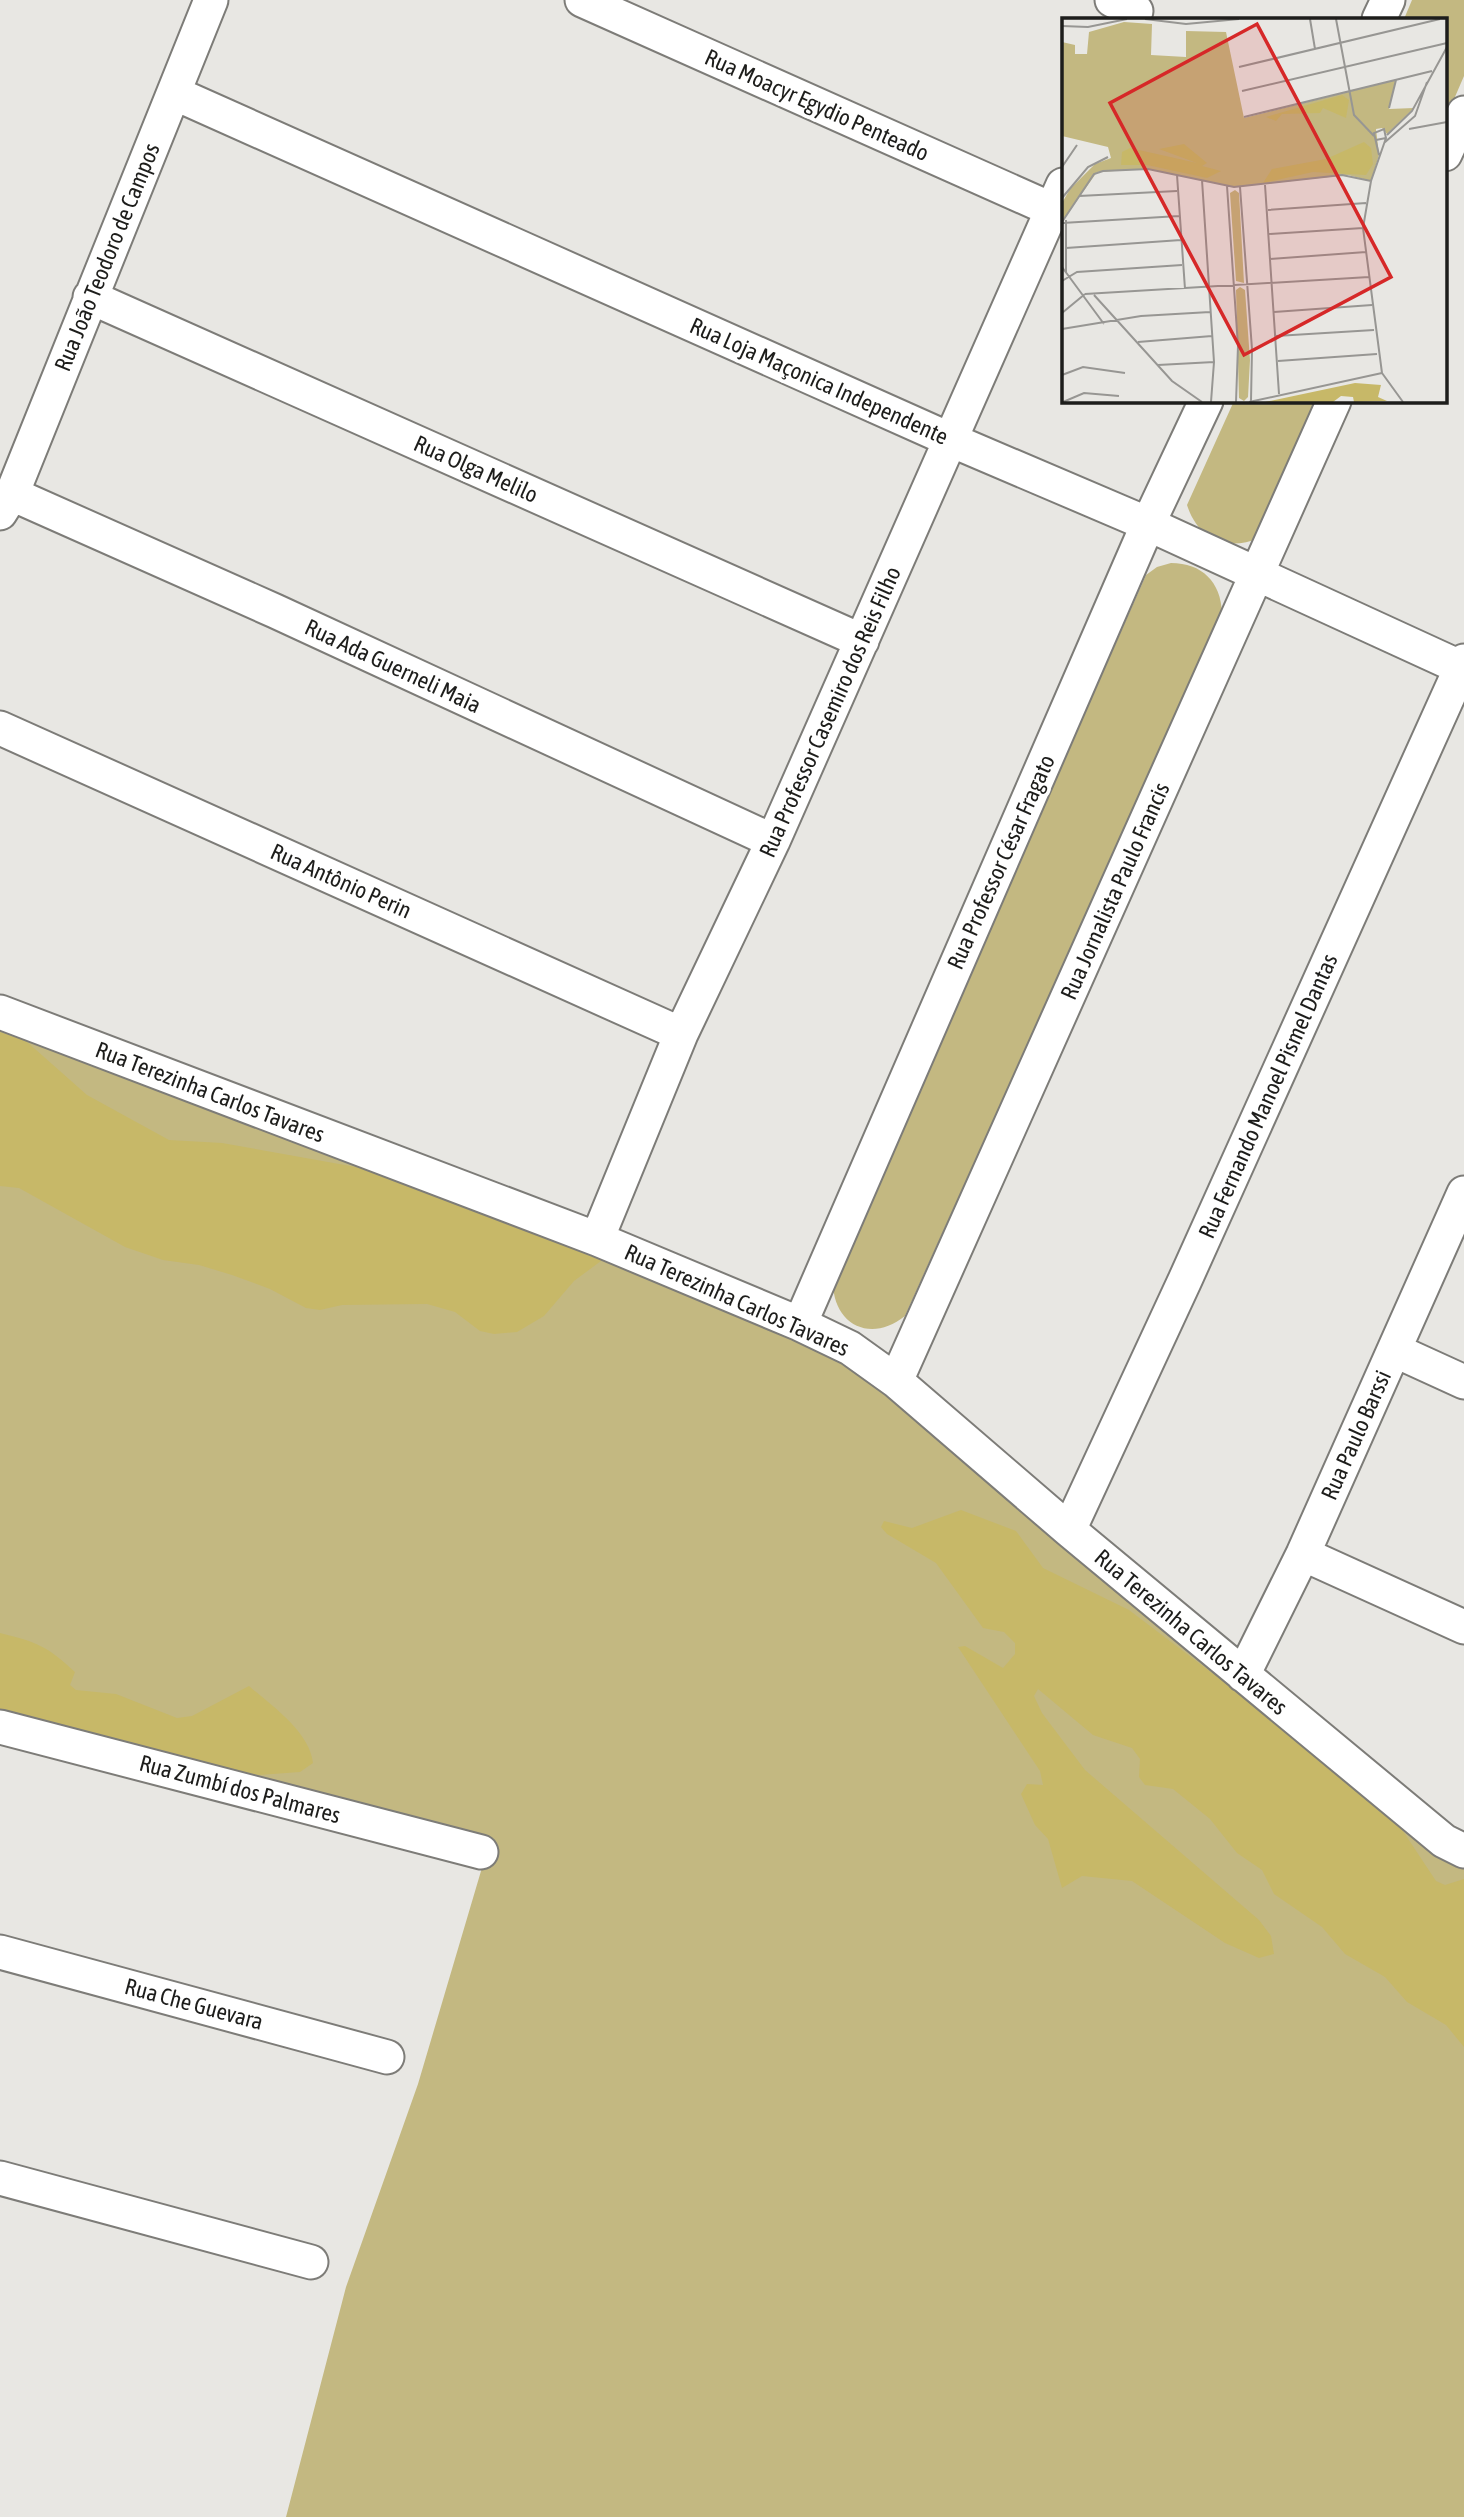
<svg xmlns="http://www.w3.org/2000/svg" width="1464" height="2517" font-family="'Asap Condensed',sans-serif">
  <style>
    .green { fill: #c3b881 }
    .forest { fill: #c7b868 }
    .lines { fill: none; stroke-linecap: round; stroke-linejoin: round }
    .minor-casing { stroke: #7d7c78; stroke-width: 37 }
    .minor { stroke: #fff; stroke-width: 33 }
    .labels { text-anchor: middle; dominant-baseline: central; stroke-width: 7; stroke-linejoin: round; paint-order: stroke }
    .street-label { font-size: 23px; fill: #1d1d1b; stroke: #fff }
    .inset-road { fill: none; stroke: #979693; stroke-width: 2 }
    .view { fill: #d62828; fill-opacity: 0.15; stroke: #d62828; stroke-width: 3.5 }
    .inset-edge { fill: none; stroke: #1d1d1b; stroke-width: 3.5 }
  </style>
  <rect width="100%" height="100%" fill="#e8e7e3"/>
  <!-- green -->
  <path class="green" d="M1412 0H1464V76L1445 120V19H1404Z
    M1234 401H1320L1259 538C1226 552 1198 539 1187 505Z
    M1171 563C1202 563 1221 582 1222 613L905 1316C870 1344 832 1324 833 1280L1146 575 1157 567Z
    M0 1012 800 1324 1464 1851V2517H286L346 2287 418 2084 489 1844 0 1721Z"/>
  <!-- forest -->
  <path class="forest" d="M0 1032 26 1041 87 1095 169 1140 222 1143 367 1169 448 1190 605 1258 574 1281 544 1316 517 1332 494 1334 480 1331 455 1312 427 1304 342 1305 320 1310 306 1308 270 1289 232 1275 199 1265 163 1260 125 1247 19 1188 0 1186Z
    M961 1510 1016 1531 1043 1568 1129 1610 1212 1673 1300 1732 1393 1816 1436 1881 1445 1885 1464 1879V2047L1446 2025 1407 2002 1385 1977 1345 1954 1322 1927 1274 1894 1262 1870 1237 1853 1210 1819 1173 1789 1145 1785 1139 1777 1140 1759 1132 1748 1093 1735 1038 1689 1034 1696 1042 1713 1085 1770 1259 1920 1271 1936 1274 1954 1259 1958 1225 1943 1132 1881 1082 1876 1062 1888 1048 1839 1035 1825 1021 1794 1027 1784 1043 1785 1040 1771 958 1647 965 1646 1003 1668 1015 1654V1643L1004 1632 983 1628 936 1563 887 1534 881 1527 884 1521 912 1528Z
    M0 1633C37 1642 47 1646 75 1672L70 1685 76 1690 116 1694 177 1718 192 1716 249 1686C271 1705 310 1732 313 1763L300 1772 259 1775 173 1762 0 1710Z"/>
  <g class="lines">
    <defs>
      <path id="minor" d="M582 0 1053 210
        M1112 0 1136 11
        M1379 19 1388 0
        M174 93 951 440 1148 524 1464 669
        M1445 154 1464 113
        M90 297 862 641
        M12 494 275 611 773 841
        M0 513 12 494 211 0
        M0 728 681 1034
        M0 1012 597 1239 800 1324 850 1348 896 1381 1069 1530 1444 1841 1464 1851
        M597 1239 681 1034 773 841 1063 185
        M800 1324 1148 524 1206 401
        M1394 1350 1464 1382
        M896 1381 1334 401
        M1069 1530 1185 1280 1464 661
        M1303 1554 1464 1627
        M1243 1675 1303 1554 1464 1193
        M0 1727 481 1852
        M0 1952 387 2057
        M0 2178 311 2262"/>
    </defs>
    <!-- minor casing -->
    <use href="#minor" class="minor-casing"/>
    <!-- minor -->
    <use href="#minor" class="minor"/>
  </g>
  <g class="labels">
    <!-- street labels -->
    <g class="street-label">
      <text transform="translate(817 105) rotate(24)">Rua Moacyr Egydio Penteado</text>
      <text transform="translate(107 257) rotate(-68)">Rua João Teodoro de Campos</text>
      <text transform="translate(819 381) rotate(24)">Rua Loja Maçonica Independente</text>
      <text transform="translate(476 469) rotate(24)">Rua Olga Melilo</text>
      <text transform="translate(393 666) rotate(25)">Rua Ada Guerneli Maia</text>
      <text transform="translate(830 712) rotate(-66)">Rua Professor Casemiro dos Reis Filho</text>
      <text transform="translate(1001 862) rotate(-66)">Rua Professor César Fragato</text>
      <text transform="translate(341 881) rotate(24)">Rua Antônio Perin</text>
      <text transform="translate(1115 891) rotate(-66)">Rua Jornalista Paulo Francis</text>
      <text transform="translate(210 1092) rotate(21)">Rua Terezinha Carlos Tavares</text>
      <text transform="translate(1268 1096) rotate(-66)">Rua Fernando Manoel Pismel Dantas</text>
      <text transform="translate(737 1300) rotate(24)">Rua Terezinha Carlos Tavares</text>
      <text transform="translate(1356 1435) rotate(-66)">Rua Paulo Barssi</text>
      <text transform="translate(1191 1632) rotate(40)">Rua Terezinha Carlos Tavares</text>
      <text transform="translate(240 1789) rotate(15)">Rua Zumbí dos Palmares</text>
      <text transform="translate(194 2004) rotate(15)">Rua Che Guevara</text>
    </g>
  </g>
  <!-- overview -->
  <g transform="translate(1062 18)">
    <rect width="385" height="385" fill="#e8e7e3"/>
    <path d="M62 4 90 6 89 37 124 39V13L164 14 182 100 334 62 327 91 352 90 325 116 320 110 314 111 317 137 309 163 286 157 172 169 86 151 35 154 0 204V185L8 171 33 146 49 140 46 129 0 118V24L13 27V36H25L27 14ZM173 172 177 175 182 265 174 263 168 175ZM178 269 183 272 188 342 186 379 182 383 177 380 174 272Z" fill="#c3b881"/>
    <path d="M280 77 287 82 284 100 261 90 258 95 220 96 214 103 204 99ZM302 124 309 130 311 146 304 157 251 154 201 165 210 151 264 141ZM122 126 145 145 140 148 159 153 145 160 85 147H59L60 134 68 130 135 145 97 131ZM293 365 319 367 316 379 325 383 292 384 291 379 279 378 271 384H203Z" fill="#c7b868"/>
    <path class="inset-road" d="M83 1 124 6 177 1M248 1 253 31M274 1 292 97 312 118M0 8 26 9 65 1M177 49 378 1M180 73 385 25M327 90 334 62M182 99 370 53M347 111 385 104M325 117 350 93 385 29M314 122 324 120 322 111 312 115 317 137M322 125 353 98 365 64M0 149 15 127M115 157 123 271M140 162 152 344 149 384M203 167 217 376M165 168 176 328 174 384M178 169 190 331 189 383M17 178 115 173M0 180 26 149 46 139M206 192 304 185M4 202V254M0 204 32 156 41 153 86 151 172 169 280 157 309 163M0 205 117 198M207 216 301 210M4 230 119 222M208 241 304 234M0 249 42 306M0 263 15 254 120 247M23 276 307 259M32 277 110 363 140 384M212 294 310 287M0 295 23 276M0 311 79 298 148 294M214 318 312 312M76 324 150 318M216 343 315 336M96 347 152 344M320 355 301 210 309 163 324 120M320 355 341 384M0 357 21 349 63 355M1 384 22 375 57 378M187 384 320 355"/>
    <path class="view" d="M195 6 329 259 182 337 48 85Z"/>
    <rect width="385" height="385" class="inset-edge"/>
  </g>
</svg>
